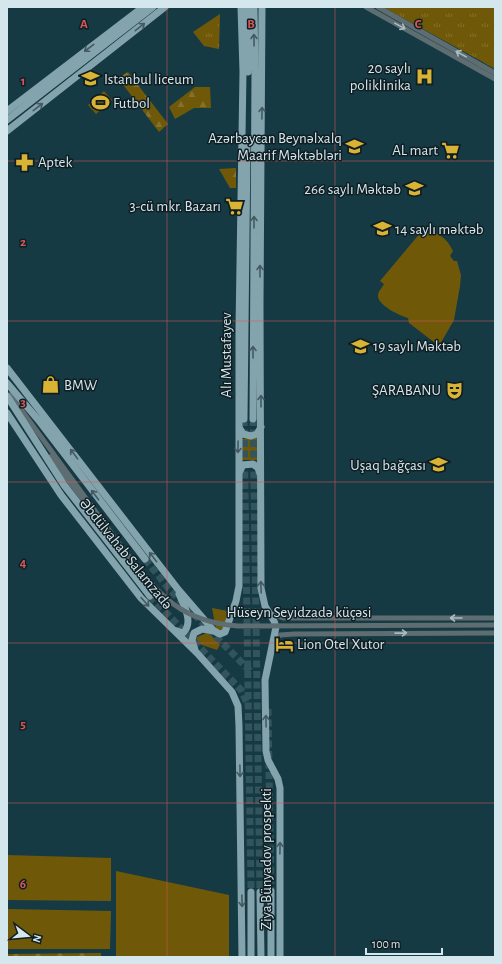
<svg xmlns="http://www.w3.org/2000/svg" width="502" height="964" font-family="'Alegreya Sans',sans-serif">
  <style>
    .grass { fill: #6f5908 }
    .forest { fill: url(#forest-firs) }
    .park { fill: url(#park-tufts) }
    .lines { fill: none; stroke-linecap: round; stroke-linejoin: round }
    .major-tunnel { stroke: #32545c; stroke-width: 7; stroke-dasharray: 7 3.5; stroke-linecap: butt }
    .minor { stroke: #5d6d71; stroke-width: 5 }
    .major { stroke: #84a4ad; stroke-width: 7 }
    .minor-bridge { stroke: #5d6d71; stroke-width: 5 }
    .major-bridge { stroke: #84a4ad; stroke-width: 7 }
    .oneway { stroke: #aabcc1 }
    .oneway2 { stroke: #445a61 }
    .grid { fill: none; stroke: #d55859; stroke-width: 1; stroke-opacity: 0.55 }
    .labels { text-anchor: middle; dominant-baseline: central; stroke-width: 3; stroke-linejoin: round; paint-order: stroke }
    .poi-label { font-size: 15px; fill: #d3e7ec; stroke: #101e23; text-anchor: end }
    .street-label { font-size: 15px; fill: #d3e7ec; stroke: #101e23 }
    .grid-label { font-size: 13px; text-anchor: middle; font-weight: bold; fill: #d55859; stroke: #101e23; stroke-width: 3; stroke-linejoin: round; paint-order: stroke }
  </style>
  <defs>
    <pattern id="forest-firs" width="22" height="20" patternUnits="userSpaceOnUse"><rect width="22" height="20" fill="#6f5908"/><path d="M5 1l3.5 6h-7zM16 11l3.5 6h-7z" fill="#83712c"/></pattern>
    <pattern id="park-tufts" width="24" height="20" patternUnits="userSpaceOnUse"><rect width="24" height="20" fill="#6f5908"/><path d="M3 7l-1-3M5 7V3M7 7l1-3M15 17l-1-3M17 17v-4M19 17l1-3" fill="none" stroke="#83712c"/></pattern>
  </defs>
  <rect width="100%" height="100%" fill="#163a43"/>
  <!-- grass -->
  <path class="grass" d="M104 91 112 100 96 114 88 105Z
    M421 232C437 230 447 238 453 251L450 256 454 261H457L461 275 460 286 454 320 439 346 409 323 408 318C400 316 378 305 378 296 378 291 382 288 384 284L380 281Z
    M258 438V460H242L241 439Z
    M212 608 228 611 223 630 216 629Z
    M207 633 211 635 220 645 217 650 199 644 196 640 197 637Z
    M7 855 111 858V901L7 900Z
    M116 871 229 895V957H116Z
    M7 909 111 911 110 949H7Z"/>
  <!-- forest -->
  <path class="forest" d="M128 72 168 124 159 132 118 78Z
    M195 87H210L211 108H194L175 119 169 107Z
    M236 168V188H230L219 169Z
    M101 953V957H7V954Z"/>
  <!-- park -->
  <path class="park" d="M383 7H495V69L481 61Z
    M220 14 219 49 204 46 193 32Z"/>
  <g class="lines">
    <!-- major-tunnel -->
    <path class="major-tunnel" d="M244 419 251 892
      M253 419 260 892
      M145 559 169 589 250 671
      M150 596 241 690 247 703
      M268 709 271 891"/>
    <!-- minor -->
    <path class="minor" d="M366 7 495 79
      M378 7 495 73
      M12 393 20 408 120 545
      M50 457 89 507
      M271 614 284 618H495
      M274 641 280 635 294 634 495 633"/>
    <!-- major -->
    <path class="major" d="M262 7 260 304 261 588 265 606 274 621 276 627 265 680 266 751 268 760 278 779 280 788V957
      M7 111 143 7
      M7 120 153 7
      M7 131 165 7
      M7 368 177 588 214 631 220 634 225 632 236 601 239 586V329L243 72 241 7
      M7 383 40 422 145 559
      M7 396 64 485 150 596
      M7 413 61 495 141 598 197 653 232 692 238 706 239 726 242 957
      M244 419 247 144
      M253 419 255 72
      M239 427 243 434 251 436 257 434 261 427
      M239 473 243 465 253 464 258 468 260 474
      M174 630 183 633C194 623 184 605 179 594
      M195 650 192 640 194 633 202 629 214 631
      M271 891V957
      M251 892V957
      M260 892 261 957"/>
    <!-- minor-bridge -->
    <path class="minor-bridge" d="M120 545C156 590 175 621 238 626L495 625"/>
    <!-- major-bridge -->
    <path class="major-bridge" d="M247 7 248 72
      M254 7 255 72"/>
  </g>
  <!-- one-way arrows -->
  <defs><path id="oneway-shaft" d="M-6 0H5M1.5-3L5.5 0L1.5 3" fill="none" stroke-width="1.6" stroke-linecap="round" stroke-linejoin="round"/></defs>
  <g class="oneway">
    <use href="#oneway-shaft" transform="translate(400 26) rotate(29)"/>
    <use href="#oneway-shaft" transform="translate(461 54) rotate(-151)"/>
    <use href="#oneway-shaft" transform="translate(456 618) rotate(-180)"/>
    <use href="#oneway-shaft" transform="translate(401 633) rotate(-1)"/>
  </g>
  <g class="oneway2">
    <use href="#oneway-shaft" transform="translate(140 27) rotate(-38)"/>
    <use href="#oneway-shaft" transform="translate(254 40) rotate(-91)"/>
    <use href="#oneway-shaft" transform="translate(89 48) rotate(143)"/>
    <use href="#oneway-shaft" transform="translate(38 107) rotate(-38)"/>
    <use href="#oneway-shaft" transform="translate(262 113) rotate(-89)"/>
    <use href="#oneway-shaft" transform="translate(254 222) rotate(-90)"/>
    <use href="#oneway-shaft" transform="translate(260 271) rotate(-90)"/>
    <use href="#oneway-shaft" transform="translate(253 352) rotate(-90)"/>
    <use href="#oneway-shaft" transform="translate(261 401) rotate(-90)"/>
    <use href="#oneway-shaft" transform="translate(238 447) rotate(91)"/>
    <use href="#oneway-shaft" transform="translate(74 454) rotate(-127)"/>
    <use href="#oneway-shaft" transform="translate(95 495) rotate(-127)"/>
    <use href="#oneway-shaft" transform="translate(153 557) rotate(-128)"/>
    <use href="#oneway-shaft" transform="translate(261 587) rotate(-92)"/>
    <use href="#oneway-shaft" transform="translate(145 602) rotate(48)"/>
    <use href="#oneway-shaft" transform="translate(266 721) rotate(-91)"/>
    <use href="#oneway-shaft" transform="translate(240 771) rotate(89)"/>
    <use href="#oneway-shaft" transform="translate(280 848) rotate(-89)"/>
    <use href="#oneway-shaft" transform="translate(242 901) rotate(89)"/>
  </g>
  <!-- grid -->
  <path class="grid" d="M167 7V957M335 7V957M7 161H495M7 321H495M7 482H495M7 643H495M7 803H495"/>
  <!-- icons -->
  <defs>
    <symbol id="hospital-bare" viewBox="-9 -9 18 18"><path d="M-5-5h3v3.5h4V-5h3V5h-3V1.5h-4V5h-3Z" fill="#d9b334" stroke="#101e23" stroke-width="2.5" paint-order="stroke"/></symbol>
    <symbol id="school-bare" viewBox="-9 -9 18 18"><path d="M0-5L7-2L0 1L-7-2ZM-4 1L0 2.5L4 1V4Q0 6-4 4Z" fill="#d9b334" stroke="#101e23" stroke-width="2.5" paint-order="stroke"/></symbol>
    <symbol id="stadium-bare" viewBox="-9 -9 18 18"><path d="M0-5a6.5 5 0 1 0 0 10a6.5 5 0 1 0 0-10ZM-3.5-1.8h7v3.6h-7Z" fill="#d9b334" stroke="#101e23" stroke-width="2.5" paint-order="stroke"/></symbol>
    <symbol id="supermarket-bare" viewBox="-9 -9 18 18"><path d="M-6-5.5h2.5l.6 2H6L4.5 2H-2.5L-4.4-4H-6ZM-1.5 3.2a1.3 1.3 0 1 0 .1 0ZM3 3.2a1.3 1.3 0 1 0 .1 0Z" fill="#d9b334" stroke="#101e23" stroke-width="2.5" paint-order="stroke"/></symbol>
    <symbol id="pharmacy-bare" viewBox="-9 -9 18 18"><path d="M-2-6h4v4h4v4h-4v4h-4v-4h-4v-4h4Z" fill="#d9b334" stroke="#101e23" stroke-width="2.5" paint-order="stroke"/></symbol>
    <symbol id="shop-bare" viewBox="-9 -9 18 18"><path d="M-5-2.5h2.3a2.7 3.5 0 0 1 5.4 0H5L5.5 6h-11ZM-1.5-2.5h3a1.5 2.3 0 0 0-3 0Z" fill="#d9b334" stroke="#101e23" stroke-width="2.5" paint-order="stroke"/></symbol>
    <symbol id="theatre-bare" viewBox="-9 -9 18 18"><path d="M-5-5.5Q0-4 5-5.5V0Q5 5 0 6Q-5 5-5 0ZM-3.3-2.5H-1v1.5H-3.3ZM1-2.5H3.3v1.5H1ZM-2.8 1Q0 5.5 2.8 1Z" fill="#d9b334" stroke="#101e23" stroke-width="2.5" paint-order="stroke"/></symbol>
    <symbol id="hotel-bare" viewBox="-9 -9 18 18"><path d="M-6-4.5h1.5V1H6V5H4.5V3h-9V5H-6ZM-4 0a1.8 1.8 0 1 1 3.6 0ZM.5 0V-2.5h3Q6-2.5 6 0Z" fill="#d9b334" stroke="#101e23" stroke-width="2.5" paint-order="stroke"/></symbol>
  </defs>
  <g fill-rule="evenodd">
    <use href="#hospital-bare" x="412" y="64" width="25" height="25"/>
    <use href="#school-bare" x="78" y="66" width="25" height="25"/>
    <use href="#stadium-bare" x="88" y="90" width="25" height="25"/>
    <use href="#school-bare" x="342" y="134" width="25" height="25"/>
    <use href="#supermarket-bare" x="438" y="138" width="25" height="25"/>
    <use href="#pharmacy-bare" x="12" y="150" width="25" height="25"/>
    <use href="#school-bare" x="402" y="176" width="25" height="25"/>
    <use href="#supermarket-bare" x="222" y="194" width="25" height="25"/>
    <use href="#school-bare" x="370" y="216" width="25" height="25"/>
    <use href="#school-bare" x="348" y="334" width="25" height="25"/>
    <use href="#shop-bare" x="38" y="372" width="25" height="25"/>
    <use href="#theatre-bare" x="442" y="378" width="25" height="25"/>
    <use href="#school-bare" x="426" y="452" width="25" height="25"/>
    <use href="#hotel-bare" x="272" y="632" width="25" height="25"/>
  </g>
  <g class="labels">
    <!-- poi labels -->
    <g class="poi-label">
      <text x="411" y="68">20 saylı<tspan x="411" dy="17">poliklinika</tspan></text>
      <text x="104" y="79" text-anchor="start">Istanbul liceum</text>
      <text x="113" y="103" text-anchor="start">Futbol</text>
      <text x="342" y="138">Azərbaycan Beynəlxalq<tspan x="342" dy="17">Maarif Məktəbləri</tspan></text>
      <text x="438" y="150">AL mart</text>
      <text x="38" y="162" text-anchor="start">Aptek</text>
      <text x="401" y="189">266 saylı Məktəb</text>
      <text x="221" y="206">3-cü mkr. Bazarı</text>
      <text x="395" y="229" text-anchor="start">14 saylı məktəb</text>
      <text x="373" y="346" text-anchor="start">19 saylı Məktəb</text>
      <text x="64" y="385" text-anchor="start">BMW</text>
      <text x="441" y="390">ŞARABANU</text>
      <text x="426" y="465">Uşaq bağçası</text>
      <text x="297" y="644" text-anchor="start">Lion Otel Xutor</text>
    </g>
    <!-- street labels -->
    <g class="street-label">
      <text transform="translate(226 355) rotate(-90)">Alı Mustafayev</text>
      <text transform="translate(126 554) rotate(51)">Əbdülvahab Salamzadə</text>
      <text x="299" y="612">Hüseyn Seyidzadə küçəsi</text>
      <text transform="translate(266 859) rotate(-90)">Ziya Bünyadov prospekti</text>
    </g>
  </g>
  <g class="grid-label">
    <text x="84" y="28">A</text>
    <text x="251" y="28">B</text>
    <text x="418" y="28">C</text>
    <text x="23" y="85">1</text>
    <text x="23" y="246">2</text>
    <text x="23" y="406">3</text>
    <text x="23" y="567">4</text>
    <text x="23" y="728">5</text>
    <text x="23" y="888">6</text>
  </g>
  <!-- border -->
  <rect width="502" height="964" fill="none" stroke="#d3e7ec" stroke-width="16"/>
  <!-- north arrow -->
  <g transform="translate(28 936) rotate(106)" stroke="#101e23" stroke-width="3" paint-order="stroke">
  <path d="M0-3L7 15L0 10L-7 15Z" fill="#d3e7ec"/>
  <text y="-6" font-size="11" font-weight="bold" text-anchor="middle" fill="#d3e7ec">N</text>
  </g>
  <!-- scale -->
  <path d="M366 948v6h76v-6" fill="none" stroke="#d3e7ec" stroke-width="2"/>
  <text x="372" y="948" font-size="12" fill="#d3e7ec" stroke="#101e23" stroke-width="3" paint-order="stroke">100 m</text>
</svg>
